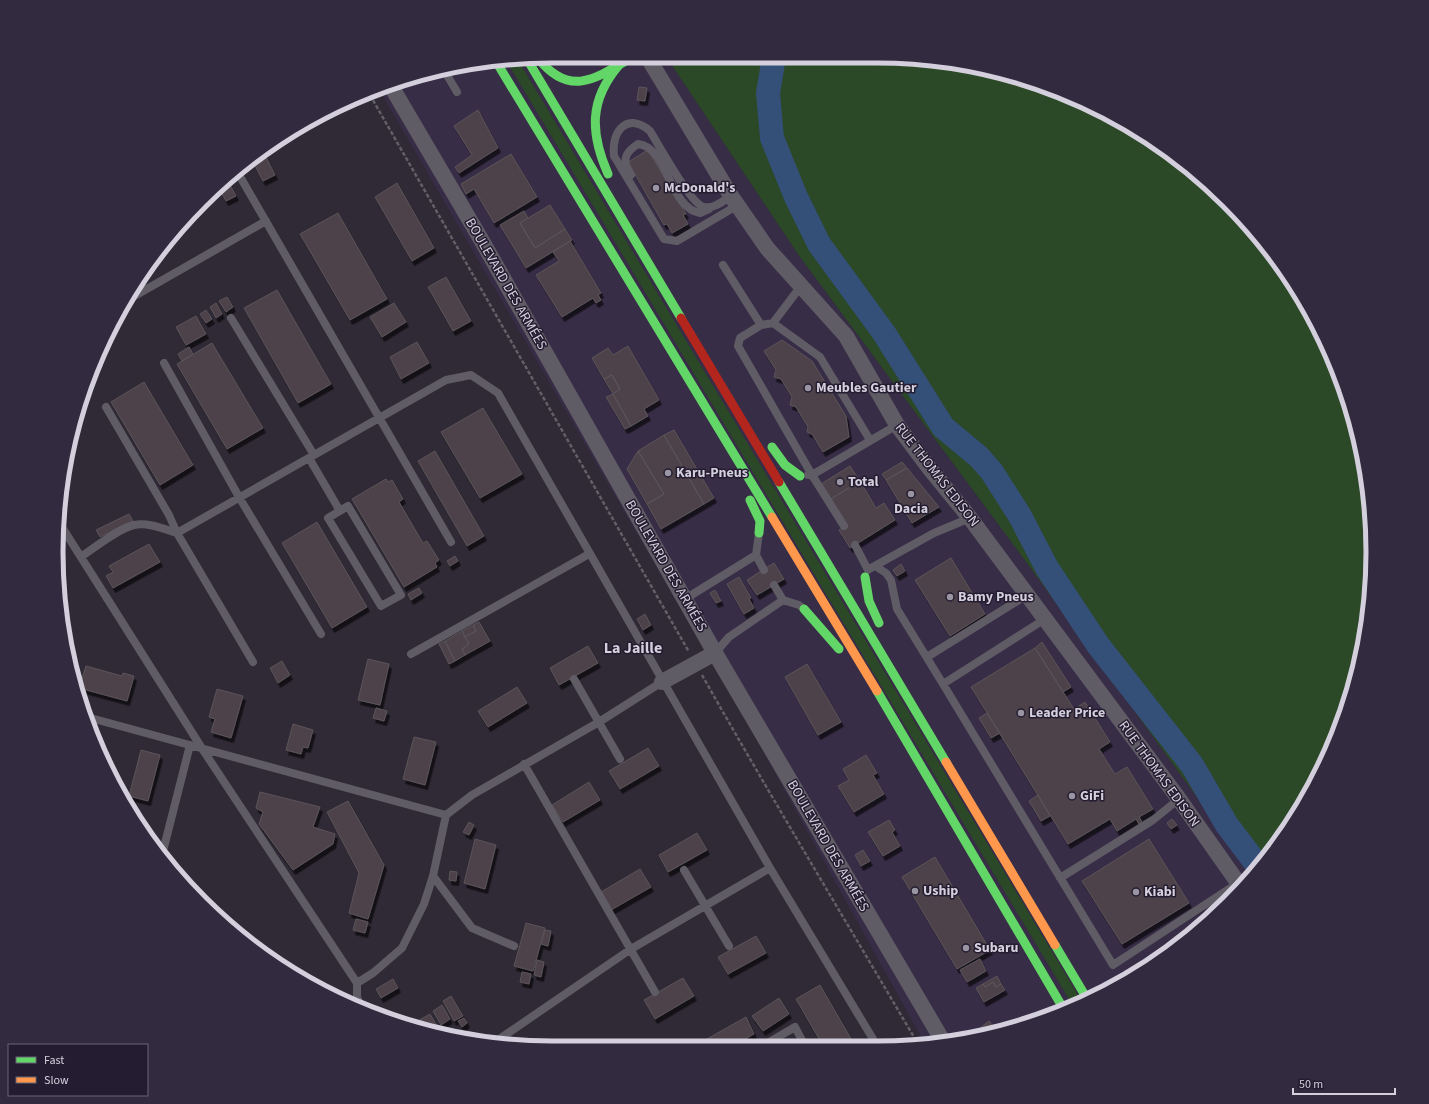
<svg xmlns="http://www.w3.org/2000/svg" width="1429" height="1104" font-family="'Source Sans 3',sans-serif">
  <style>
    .built { fill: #382d46 }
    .green { fill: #2b4827 }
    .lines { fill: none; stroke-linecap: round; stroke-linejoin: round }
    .river { stroke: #344f78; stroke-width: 24 }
    .building { fill: #4e4348; stroke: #5a5459; filter: url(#shadow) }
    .path { stroke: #625f66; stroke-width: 2.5; stroke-dasharray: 4 2; stroke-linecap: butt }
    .lane { stroke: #605c65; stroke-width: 8 }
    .street { stroke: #605c65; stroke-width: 16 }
    .fast { stroke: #63d668; stroke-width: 9 }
    .slow { stroke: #ff974d; stroke-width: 9 }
    .jam { stroke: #b3261e; stroke-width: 9 }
    .poi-dot { fill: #9a95a3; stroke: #241c30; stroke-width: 1.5 }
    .labels { text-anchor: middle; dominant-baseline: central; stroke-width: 3; stroke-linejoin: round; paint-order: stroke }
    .poi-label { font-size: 14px; font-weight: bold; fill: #d4cfdd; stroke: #241c30; text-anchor: start }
    .street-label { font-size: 14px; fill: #d4cfdd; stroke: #241c30 }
    .quarter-label { font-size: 16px; font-weight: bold; fill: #d4cfdd; stroke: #241c30 }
    .rim { fill: none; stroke: #d4cfdd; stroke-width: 5 }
  </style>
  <defs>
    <filter id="shadow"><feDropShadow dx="2.5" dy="4.5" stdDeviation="0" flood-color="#0009"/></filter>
  </defs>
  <rect width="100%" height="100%" fill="#2f2a36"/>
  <!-- built -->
  <path class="built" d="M552 56H669L673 67 800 257 1024 559 1252 873 1228 903 1152 965 1037 1022 942 1044H925L754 735 380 91 423 73Z"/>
  <!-- green -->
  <path class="green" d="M669 56 909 57 1006 73 1097 107 1179 158 1250 225 1290 277 1335 362 1364 455 1373 552 1363 649 1335 742 1289 828 1252 873 1024 559 800 257 673 67Z
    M518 60 1081 1000 1072 1004 507 62Z"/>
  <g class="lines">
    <!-- river -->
    <path class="river" d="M774 57 768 93 772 138 796 197 819 244 884 333 943 427 979 457 992 472 1020 516 1047 568 1098 645 1192 765 1227 825 1258 866"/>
  </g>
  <!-- building -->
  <path class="building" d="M639 87 647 88 645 101 637 100Z
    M478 110 498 148 459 173 455 167 472 155 454 126Z
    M648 150 686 214 683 215 688 224 672 233 667 224 664 225 628 162Z
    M264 153 275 175 263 181 253 162Z
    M511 154 537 197 494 223 474 189 466 194 461 184Z
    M228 181 236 196 226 201 219 188Z
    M397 183 434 248 412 261 375 197Z
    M550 205 565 229 535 248 520 223Z
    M524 211 528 218 520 223 535 248 565 229 572 240 526 268 500 225Z
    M338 213 387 299 350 320 300 234Z
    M570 241 601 293 598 295 601 300 596 303 593 298 562 317 536 275 559 261 553 252Z
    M446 277 471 321 453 331 428 287Z
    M277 290 331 384 298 403 244 308Z
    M227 297 233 307 226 312 219 301Z
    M216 303 222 314 216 318 210 307Z
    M394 303 406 322 382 337 370 317Z
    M206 310 212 319 206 323 200 314Z
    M196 316 206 334 186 345 176 327Z
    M782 340 812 361 846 416 849 437 823 452 812 434 807 432 808 427 796 407 790 405 792 397 781 379 774 377 776 370 764 351Z
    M417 342 429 363 401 379 390 357Z
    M212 343 263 428 227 449 177 364Z
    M628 346 659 400 644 409 648 416 631 426 613 394 620 389 612 375 604 379 592 358 608 348 613 355Z
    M189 347 193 354 182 361 178 354Z
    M612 375 620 389 613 394 604 379Z
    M144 382 193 465 160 485 111 402Z
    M613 394 631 426 625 429 606 397Z
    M483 408 522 474 480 498 441 432Z
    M674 430 714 498 704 504 664 435Z
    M664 435 704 504 661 529 647 504 664 494 638 451Z
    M435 451 484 536 467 546 418 461Z
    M638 451 664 494 647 504 627 469Z
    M902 462 907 468 886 480 882 474Z
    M850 466 860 481 831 499 821 484Z
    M907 468 939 507 912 523 886 480Z
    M386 479 388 482 392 480 403 499 399 502 423 543 427 541 439 560 435 563 437 567 404 587 352 499Z
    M860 481 876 508 884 503 895 520 850 548 839 530 847 525 831 499Z
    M129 514 133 521 100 537 96 530Z
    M317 522 367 607 332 628 282 543Z
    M149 544 160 562 113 588 106 576 113 572 109 566Z
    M455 556 458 561 450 566 447 561Z
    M951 558 985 614 950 636 915 580Z
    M774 563 784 579 757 595 747 580Z
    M901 564 905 571 897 576 893 570Z
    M739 577 751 598 749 599 754 608 744 614 727 584Z
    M419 588 422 593 411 600 408 594Z
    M715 590 721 601 716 603 710 593Z
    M645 614 651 625 643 630 637 619Z
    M479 622 490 641 465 655 462 649 469 644 465 637 476 631 473 625Z
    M473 625 476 631 465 637 462 631Z
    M462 631 469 644 462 649 465 655 455 661 445 641Z
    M445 641 455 661 449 664 439 644Z
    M1042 642 1071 687 1063 692 1035 648Z
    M588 646 598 663 559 685 550 668Z
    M1035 648 1074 709 1085 702 1110 742 1099 749 1115 774 1127 767 1153 809 1139 817 1142 822 1139 824 1136 819 1117 831 1110 819 1068 844 971 687Z
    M368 659 389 664 380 705 358 700Z
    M282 661 290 675 278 683 270 668Z
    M807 664 841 722 818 735 785 677Z
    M86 666 122 676 123 673 134 676 127 701 79 688Z
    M517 687 527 703 488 727 478 711Z
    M217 689 243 696 231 738 211 732 215 719 209 717Z
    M376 708 387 711 384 721 373 718Z
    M987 713 1000 733 991 738 979 718Z
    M293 724 313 730 308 748 303 747 301 754 286 750Z
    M414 737 436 742 425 785 403 779Z
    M648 748 659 766 620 789 609 771Z
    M141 750 160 755 148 801 129 796Z
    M866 755 877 773 873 775 884 794 854 812 838 786 849 780 843 769Z
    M589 782 600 800 563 822 552 805Z
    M260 792 320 807 313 827 335 834 333 844 293 870 259 824 263 812 256 808Z
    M1038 795 1050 816 1041 821 1029 801Z
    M348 801 384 865 368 919 349 913 359 873 327 812Z
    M1172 819 1177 825 1171 829 1167 823Z
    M889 820 895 830 892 832 900 846 883 856 868 832Z
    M469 822 474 825 469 835 463 832Z
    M697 833 707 850 668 872 659 855Z
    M475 839 496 845 485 889 464 883Z
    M1149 839 1189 903 1122 944 1082 881Z
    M863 850 870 861 861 866 855 855Z
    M935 857 990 950 957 969 902 877Z
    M640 869 651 887 611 910 601 892Z
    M450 871 457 872 456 881 449 880Z
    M356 919 368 922 365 933 353 930Z
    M526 923 545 928 533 971 514 966Z
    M545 930 551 931 548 946 541 944Z
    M756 936 766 953 728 974 718 957Z
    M980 959 986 971 967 982 960 970Z
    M537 960 544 962 541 977 534 975Z
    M522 972 531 974 529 984 520 982Z
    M997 976 1001 984 996 987 993 982 985 987 983 984Z
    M683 978 694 996 655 1019 644 1000Z
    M393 979 398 988 381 998 376 989Z
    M993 982 996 987 1001 984 1005 990 984 1002 976 988 983 984 985 987Z
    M820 985 854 1044H822L796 999Z
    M451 996 463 1016 454 1021 443 1001Z
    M779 998 789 1014 763 1031 752 1016Z
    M442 1005 450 1019 441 1025 433 1011Z
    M430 1014 437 1026 431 1031 423 1029 418 1021Z
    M746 1017 754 1034 736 1044H698Z
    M464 1018 467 1023 462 1027 458 1021Z
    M989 1021 997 1031 967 1038Z"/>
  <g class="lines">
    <!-- path -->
    <path class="path" d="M370 95 689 652
      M702 675C772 799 846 921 918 1044"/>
    <!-- lane -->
    <path class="lane" d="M444 70 457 92
      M238 173 451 542
      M631 175C622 161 624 153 638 144 668 147 669 208 700 213L709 209
      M731 196C723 201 714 209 704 207 691 205 659 145 650 131 628 112 611 130 614 156L664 239 677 241 738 205
      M723 265 761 325
      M801 286 773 323 761 325 740 338 738 346 812 475 844 526
      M124 302 266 221
      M231 318 314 455
      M773 323 820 357 870 440
      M164 363 239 497 321 634
      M106 407 169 515 177 533 253 662
      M309 458 340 511
      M808 475H812L897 425
      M348 506 401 595 381 606 328 518Z
      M60 524 203 750 357 983V997L361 1006
      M759 533 756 555 764 570
      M855 545 868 570
      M81 557C94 548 119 528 134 525 148 522 164 529 177 533L446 380 471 375 498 393 770 868 876 1044
      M875 566 886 573 891 580 897 609 943 684
      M871 568 934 533 970 518
      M774 585 783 600 799 605 804 609
      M685 599 756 555
      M1045 619 943 684 1113 965 1238 883
      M715 653 729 637 783 600
      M411 654 589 554
      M927 657 1027 595
      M574 679 620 759
      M87 717 446 815
      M524 764 655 992
      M162 855 190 745
      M684 870 729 946
      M433 876 472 928 514 946
      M1060 878 1153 820 1179 799
      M357 983 373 973 402 948 424 904 433 876 446 815 472 795 599 722 662 682
      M492 1044 631 949 770 868
      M766 1044 795 1027 804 1044"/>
    <!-- street -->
    <path class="street" d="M647 56 731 196 767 248 846 336 897 425 930 469 970 518 1179 799 1241 887
      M391 86 482 241 715 653 944 1043
      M662 682 715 653"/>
    <!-- fast -->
    <path class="fast" d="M538 58C570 99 597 78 634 56
      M527 59 681 318
      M497 63 772 517
      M608 174C590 133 589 100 619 65
      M772 447 785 465 800 476
      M779 482 946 762
      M750 500 760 521 759 533
      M865 577 869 601 879 623
      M804 609 839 649
      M877 691 1063 1008
      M1055 945 1086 997"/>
    <!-- slow -->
    <path class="slow" d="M772 517 877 691
      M946 762 1055 945"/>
    <!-- jam -->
    <path class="jam" d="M681 318 779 482"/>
  </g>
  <!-- markers -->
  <g class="poi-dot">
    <circle cx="656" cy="188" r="4"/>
    <circle cx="808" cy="388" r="4"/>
    <circle cx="668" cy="473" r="4"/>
    <circle cx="840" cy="482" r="4"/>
    <circle cx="911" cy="494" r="4"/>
    <circle cx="950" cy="597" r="4"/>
    <circle cx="1021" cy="713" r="4"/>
    <circle cx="1072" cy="796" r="4"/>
    <circle cx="915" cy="891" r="4"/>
    <circle cx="1136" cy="892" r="4"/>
    <circle cx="966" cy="948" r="4"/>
  </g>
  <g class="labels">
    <!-- poi labels -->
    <g class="poi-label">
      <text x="664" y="188">McDonald's</text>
      <text x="816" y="388">Meubles Gautier</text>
      <text x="676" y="473">Karu-Pneus</text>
      <text x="848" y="482">Total</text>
      <text x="911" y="509" text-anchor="middle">Dacia</text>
      <text x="958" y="597">Bamy Pneus</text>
      <text x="1029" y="713">Leader Price</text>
      <text x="1080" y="796">GiFi</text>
      <text x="923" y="891">Uship</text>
      <text x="1144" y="892">Kiabi</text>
      <text x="974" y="948">Subaru</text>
    </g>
    <!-- street labels -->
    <g class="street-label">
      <text transform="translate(506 284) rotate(60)">BOULEVARD DES ARMÉES</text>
      <text transform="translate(937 475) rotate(52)">RUE THOMAS EDISON</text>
      <text transform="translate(666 566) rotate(60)">BOULEVARD DES ARMÉES</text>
      <text transform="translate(1159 774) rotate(54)">RUE THOMAS EDISON</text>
      <text transform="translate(828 846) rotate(60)">BOULEVARD DES ARMÉES</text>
    </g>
    <!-- quarter labels -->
    <g class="quarter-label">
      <text x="633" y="648">La Jaille</text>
    </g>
  </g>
  <!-- crop -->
  <path d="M0 0H1429V1104H0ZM552 63H877A489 489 0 0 1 1366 552V552A489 489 0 0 1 877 1041H552A489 489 0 0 1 63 552V552A489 489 0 0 1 552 63Z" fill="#322a3e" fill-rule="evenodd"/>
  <path class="rim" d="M552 63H877A489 489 0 0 1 1366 552V552A489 489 0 0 1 877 1041H552A489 489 0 0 1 63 552V552A489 489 0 0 1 552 63Z"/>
  <!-- legend -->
  <rect x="8" y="1044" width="140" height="52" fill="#241c30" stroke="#6a6475"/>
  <rect x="16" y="1057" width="20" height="6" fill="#63d668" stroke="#6a6475"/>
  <text x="44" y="1064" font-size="12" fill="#d4cfdd">Fast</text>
  <rect x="16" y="1077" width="20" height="6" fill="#ff974d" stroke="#6a6475"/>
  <text x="44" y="1084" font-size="12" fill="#d4cfdd">Slow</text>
  <!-- scale -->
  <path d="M1293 1088v6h102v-6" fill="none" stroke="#d4cfdd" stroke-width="2"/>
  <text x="1299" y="1088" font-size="12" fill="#d4cfdd" stroke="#241c30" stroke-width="3" paint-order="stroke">50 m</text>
</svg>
